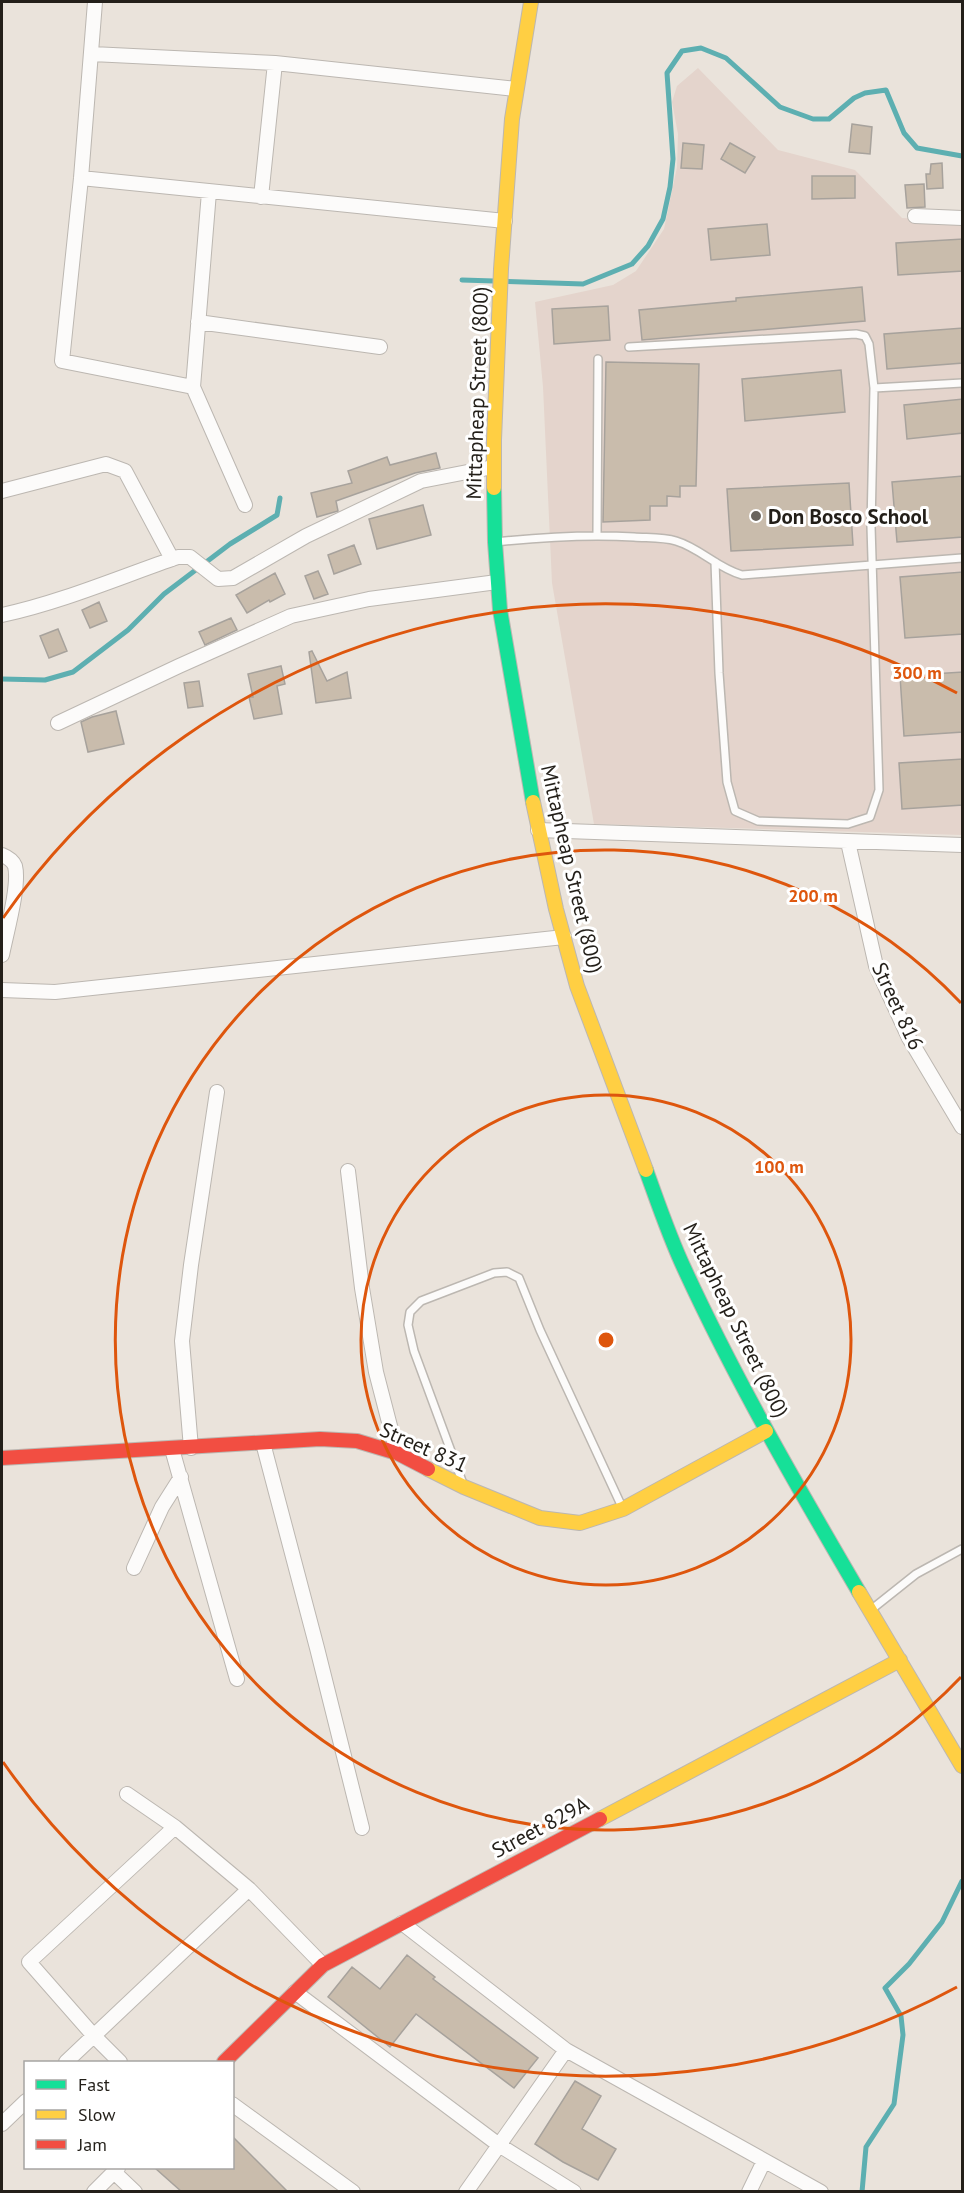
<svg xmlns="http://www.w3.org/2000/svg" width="964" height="2193" font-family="'PT Sans',sans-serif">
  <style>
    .education { fill: #e4d4cc }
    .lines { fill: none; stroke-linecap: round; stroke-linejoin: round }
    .stream { stroke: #5dafb1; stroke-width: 5 }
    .building { fill: #c9bcac; stroke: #a7a29c; stroke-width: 1.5 }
    .lane-casing { stroke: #bcb7b1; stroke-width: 10 }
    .street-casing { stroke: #bcb7b1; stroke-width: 16 }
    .fast-casing { stroke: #bcb7b1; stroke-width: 16 }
    .slow-casing { stroke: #bcb7b1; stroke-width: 16 }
    .jam-casing { stroke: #bcb7b1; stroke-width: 16 }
    .lane { stroke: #fcfbfa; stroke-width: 7 }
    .street { stroke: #fcfbfa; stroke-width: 14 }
    .fast { stroke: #16e098; stroke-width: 14 }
    .slow { stroke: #ffcf43; stroke-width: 14 }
    .jam { stroke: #f24e42; stroke-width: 14 }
    .ring { fill: none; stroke: #de560d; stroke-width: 3 }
    .poi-dot { fill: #69645d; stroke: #fff; stroke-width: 2 }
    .labels { text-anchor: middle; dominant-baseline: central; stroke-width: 6; stroke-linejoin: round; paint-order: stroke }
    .street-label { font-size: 21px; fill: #231f19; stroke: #fff }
    .poi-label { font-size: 21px; font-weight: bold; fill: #231f19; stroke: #fff; text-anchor: start }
    .centre { fill: #de560d; stroke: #fff; stroke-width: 3 }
    .ring-label { font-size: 18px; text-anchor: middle; font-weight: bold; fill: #de560d; stroke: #fff; stroke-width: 6; stroke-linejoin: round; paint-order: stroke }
  </style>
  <rect width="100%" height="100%" fill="#eae3db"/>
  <!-- education -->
  <path class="education" d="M698 68 778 150 855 170 902 218 962 221V835L594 824 552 583 543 387 535 302 613 285 636 271 664 229 677 167 678 134 672 102 677 86Z"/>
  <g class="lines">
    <!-- stream -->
    <path class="stream" d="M462 280 583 284 632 264 648 246 663 219 670 187 673 159 667 73 682 51 701 48 726 58 780 107 813 119H829L854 98 865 93 886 90 904 133 917 148 962 156
      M2 679 45 680 73 672 128 630 164 594 230 544 277 515 280 498
      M862 2192 866 2147 894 2104 903 2035 901 2016 885 1988 909 1964 942 1922 962 1881"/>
  </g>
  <!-- building -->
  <path class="building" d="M852 124 872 127 870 154 849 152Z
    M683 143 704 145 702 169 681 168Z
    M730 143 755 157 745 173 721 159Z
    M942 163 943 188 927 189 926 174H930L931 164Z
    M812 176H855V198L812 199Z
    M924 184 925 207 907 208 905 185Z
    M767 224 770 255 711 260 708 229Z
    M963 239V271L898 275 896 243Z
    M862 287 865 321 642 340 639 310 736 301V298Z
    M608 306 610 340 554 344 552 309Z
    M963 328V363L887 369 884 334Z
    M606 362 699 364 696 486H680V497L667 496V506H650V520L603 522Z
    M841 370 845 412 745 421 742 379Z
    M963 399V433L907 439 904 405Z
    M436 453 440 468 415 473 336 501 338 511 317 517 311 493 352 483 348 471 387 457 390 465Z
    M963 476V537L897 542 892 482Z
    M849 483 853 545 731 551 727 489Z
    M423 505 431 535 377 549 369 519Z
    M354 545 361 564 334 574 328 555Z
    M318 571 328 594 314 599 305 576Z
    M963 572V634L905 638 900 577Z
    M275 573 285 594 270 602 269 600 247 613 236 595Z
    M99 602 107 621 90 628 82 610Z
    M231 618 237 630 205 645 199 632Z
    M58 629 67 651 49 658 40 636Z
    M312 651 327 681 347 672 351 698 316 703 309 652Z
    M281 666 285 684 277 686 282 714 254 719 249 697H253L248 674Z
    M963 672V732L904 736 900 676Z
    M199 681 203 706 188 708 184 683Z
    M116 711 124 744 88 752 81 722 92 717Z
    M963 759V805L902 809 899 763Z
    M407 1955 435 1977 433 1979 538 2058 514 2088 416 2014 390 2047 328 1997 352 1967 380 1989Z
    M575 2081 601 2096 582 2129 616 2149 598 2180 563 2162 535 2144Z
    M232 2136 288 2192H182L155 2168H232Z"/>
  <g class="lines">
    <defs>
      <path id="lane" d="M629 347 856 334 865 336 869 344 874 388 871 526 879 790 870 817 848 824 758 821 735 811 727 782 719 673 715 562
        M874 388 962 383
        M597 535 598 359
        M495 542C542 537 587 534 634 537 648 538 663 537 676 541 700 548 717 568 742 575L962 558
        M462 1481 414 1351 408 1325 410 1312 421 1301 494 1273 507 1272 519 1278 540 1330 622 1507
        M872 1609 916 1574 962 1549"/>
      <path id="street" d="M95 2 81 178 62 361 193 387
        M92 54 275 63 516 89
        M81 178 505 221
        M209 192 193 387 245 505
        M261 197 275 63
        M915 216 962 218
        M198 322 380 347
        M2 491 106 464 125 471 172 559
        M2 615C62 602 120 577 178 557H190L218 579 233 578 306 536 421 481 493 467
        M58 723 179 666 291 616 369 599 497 582
        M538 830 962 845
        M848 842 876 966 909 1038 962 1127
        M2 855C7 857 13 861 15 866 20 885 6 934 2 955
        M2 990 55 992 564 937
        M348 1171 362 1288 376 1372 397 1453
        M263 1443 317 1648 362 1828
        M191 1448 182 1341 191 1265 217 1092
        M172 1449 237 1679
        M134 1568 162 1507 181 1477
        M127 1794 175 1827 249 1889 323 1965
        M402 1923 566 2050 821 2192
        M295 1992 499 2145 574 2192
        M66 2062 249 1889
        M120 2062 94 2036 29 1962 175 1827
        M232 2104 353 2192
        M2 2124 26 2101
        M114 2172 135 2192
        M94 2192 118 2168
        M466 2192 566 2050
        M749 2192 764 2161"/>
      <path id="fast" d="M494 488 495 542 500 610 533 802
        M646 1170C658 1203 669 1236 684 1268 735 1379 797 1486 859 1592"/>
      <path id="slow" d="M494 488V440L501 269 512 119 531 2
        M533 802 556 909 577 986 646 1170
        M428 1469 464 1487 540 1518 580 1523 623 1509 766 1431
        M859 1592 962 1766
        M600 1819 900 1660"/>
      <path id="jam" d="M2 1458 320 1439 357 1441 397 1453 428 1469
        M224 2062 323 1965 600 1819"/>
    </defs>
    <!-- lane casing -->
    <use href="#lane" class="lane-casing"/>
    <!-- street casing -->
    <use href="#street" class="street-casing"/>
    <!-- fast casing -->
    <use href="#fast" class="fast-casing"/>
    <!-- slow casing -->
    <use href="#slow" class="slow-casing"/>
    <!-- jam casing -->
    <use href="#jam" class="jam-casing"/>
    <!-- lane -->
    <use href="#lane" class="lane"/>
    <!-- street -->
    <use href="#street" class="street"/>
    <!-- fast -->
    <use href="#fast" class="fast"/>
    <!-- slow -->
    <use href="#slow" class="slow"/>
    <!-- jam -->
    <use href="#jam" class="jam"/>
  </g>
  <!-- distance rings -->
  <g class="ring">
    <circle cx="606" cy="1340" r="245"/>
    <path d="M961 1677A490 490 0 1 1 961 1003"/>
    <path d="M957 1987A736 736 0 0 1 3 1762M3 918A736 736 0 0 1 957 693"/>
  </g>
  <!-- markers -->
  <circle class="poi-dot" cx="756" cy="516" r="6"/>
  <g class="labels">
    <!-- street labels -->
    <g class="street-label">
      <text transform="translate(477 393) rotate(-88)">Mittapheap Street (800)</text>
      <text transform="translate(572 869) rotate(77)">Mittapheap Street (800)</text>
      <text transform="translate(898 1006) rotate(65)">Street 816</text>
      <text transform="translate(736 1320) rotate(64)">Mittapheap Street (800)</text>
      <text transform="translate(424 1447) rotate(24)">Street 831</text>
      <text transform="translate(540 1827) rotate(-28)">Street 829A</text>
    </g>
    <!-- poi labels -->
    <g class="poi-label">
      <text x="768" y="516">Don Bosco School</text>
    </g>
  </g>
  <circle cx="606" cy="1340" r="9" class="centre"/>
  <g class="ring-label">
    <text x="917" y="679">300 m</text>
    <text x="813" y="902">200 m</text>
    <text x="779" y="1173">100 m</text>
  </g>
  <!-- border -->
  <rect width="964" height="2193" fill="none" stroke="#231f19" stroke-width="6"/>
  <!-- legend -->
  <rect x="24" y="2061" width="210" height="108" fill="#ffffff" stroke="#a7a5a3" stroke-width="1.5"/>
  <rect x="36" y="2080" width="30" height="9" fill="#16e098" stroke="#a7a5a3" stroke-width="1.5"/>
  <text x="78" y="2091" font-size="18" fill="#231f19">Fast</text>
  <rect x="36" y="2110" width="30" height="9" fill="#ffcf43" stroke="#a7a5a3" stroke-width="1.5"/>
  <text x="78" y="2121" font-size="18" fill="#231f19">Slow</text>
  <rect x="36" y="2140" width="30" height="9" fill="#f24e42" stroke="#a7a5a3" stroke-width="1.5"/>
  <text x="78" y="2151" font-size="18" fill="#231f19">Jam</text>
</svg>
